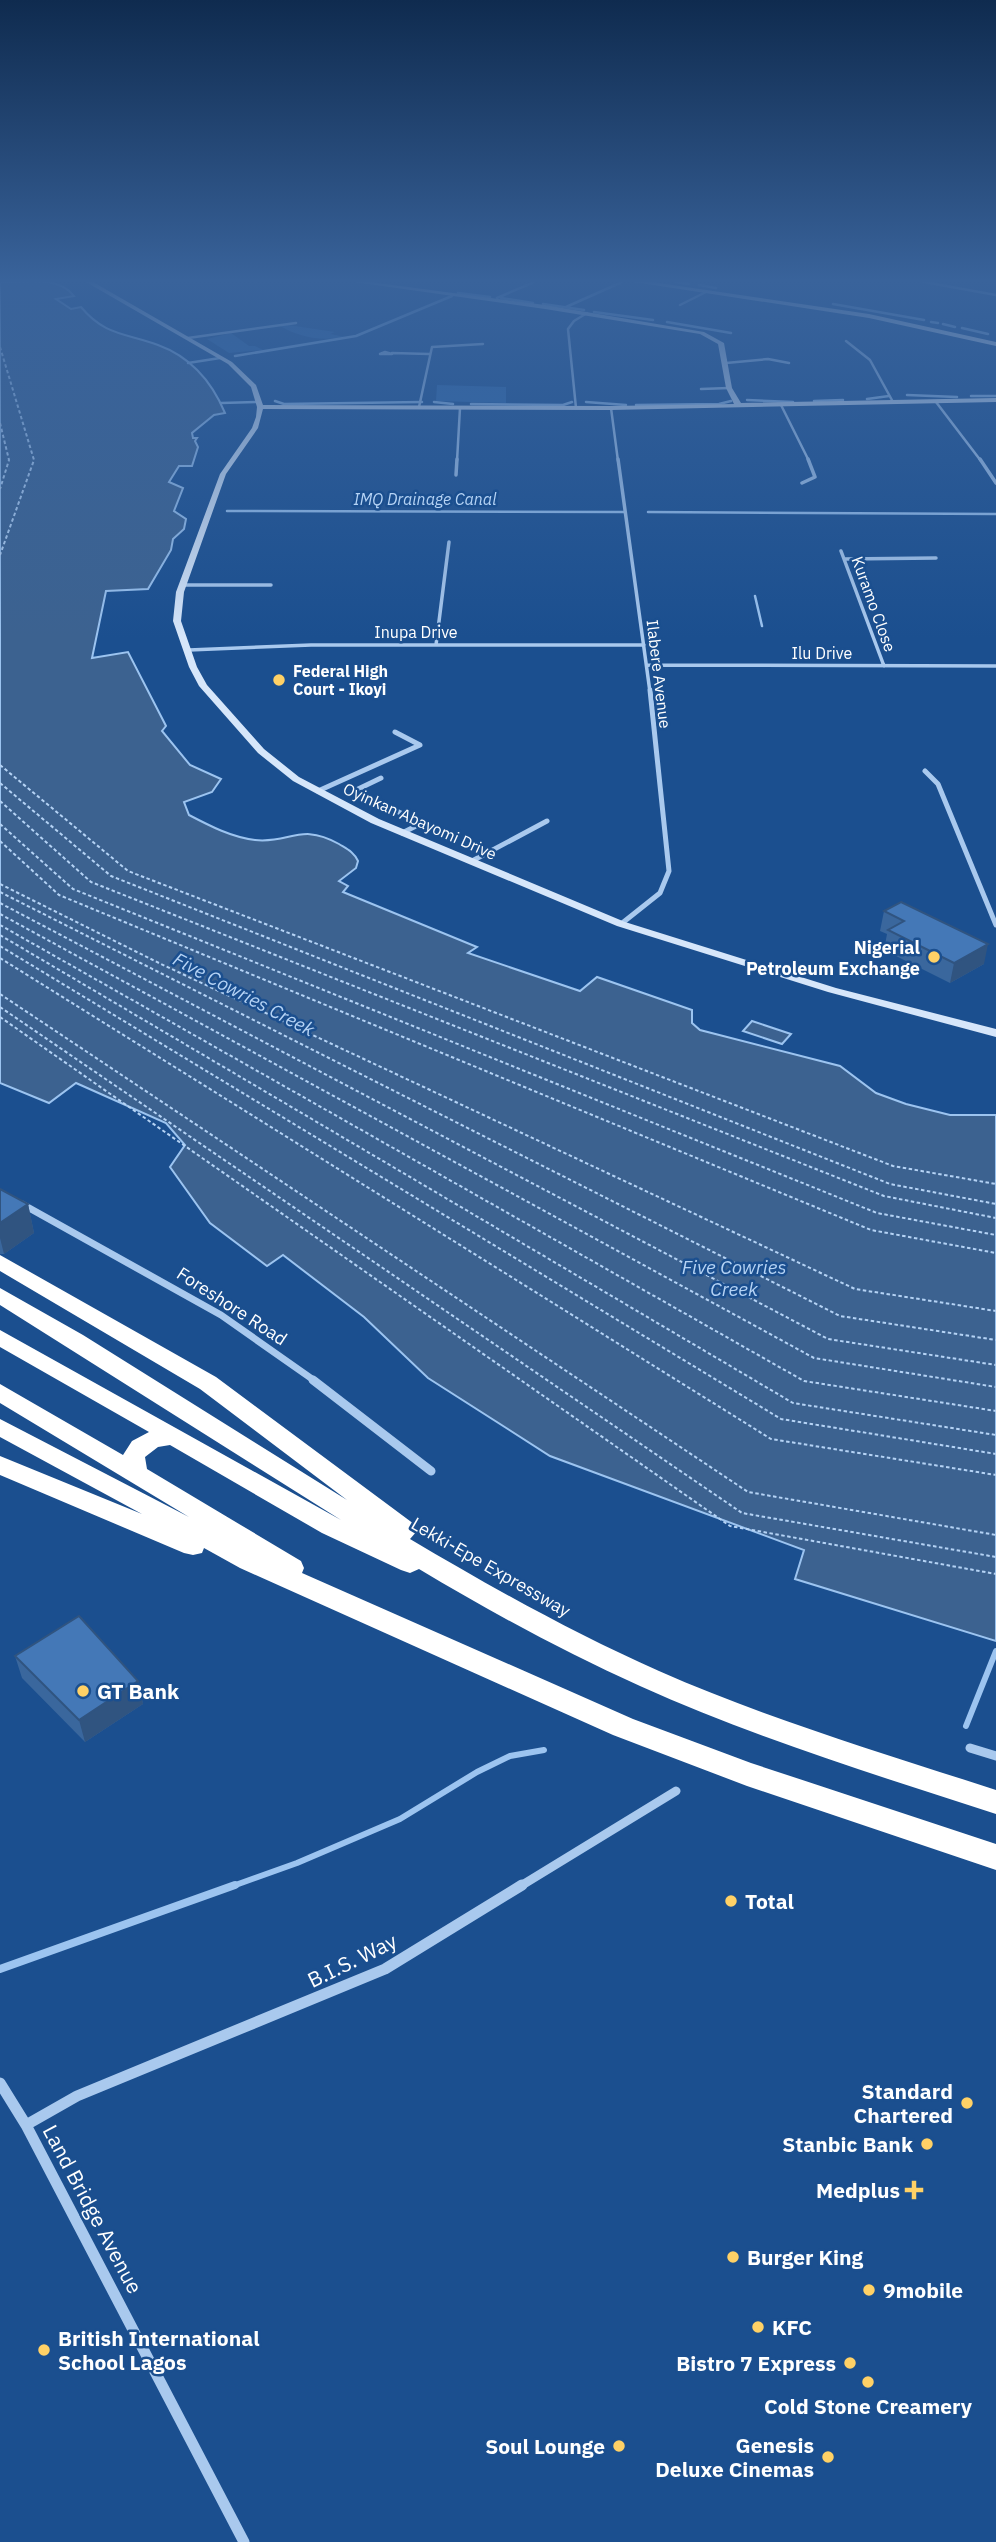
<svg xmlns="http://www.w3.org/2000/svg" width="996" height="2542" font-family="'IBM Plex Sans',sans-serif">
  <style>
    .green { fill: #2e69ad }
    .water { fill: #3c6290; stroke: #9cc4f0; stroke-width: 2 }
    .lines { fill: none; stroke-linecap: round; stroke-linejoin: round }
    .stream-far2 { stroke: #9cc4f0; stroke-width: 2.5 }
    .stream-far1 { stroke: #9cc4f0; stroke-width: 6 }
    .stream { stroke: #9cc4f0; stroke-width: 8 }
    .ferry { stroke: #b5d3f5; stroke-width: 2; stroke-dasharray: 3.5 2.5; stroke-linecap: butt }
    .street-far5 { stroke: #a9c9ee; stroke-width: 2.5 }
    .street-far4 { stroke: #a9c9ee; stroke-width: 3.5 }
    .street-far3 { stroke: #a9c9ee; stroke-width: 5 }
    .street-far2 { stroke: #a9c9ee; stroke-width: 7 }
    .street-far1 { stroke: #a9c9ee; stroke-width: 9 }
    .street { stroke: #a9c9ee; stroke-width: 11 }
    .secondary { fill: #d6e6fa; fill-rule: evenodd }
    .primary { fill: #f0f6ff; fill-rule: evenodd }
    .highway { fill: #fff; fill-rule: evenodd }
    .wall { fill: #3a679d }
    .shaded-wall { fill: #305480 }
    .building { fill: #4478b7; stroke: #305480; stroke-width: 2 }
    .poi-dot { fill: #ffd166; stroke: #1b4f8f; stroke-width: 2.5 }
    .labels { text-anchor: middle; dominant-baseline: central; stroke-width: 5; stroke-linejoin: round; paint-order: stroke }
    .far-water-label { font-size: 16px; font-style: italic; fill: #b5d3f5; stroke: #1b4f8f }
    .far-street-label { font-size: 16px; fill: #fff; stroke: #1b4f8f }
    .far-poi-label { font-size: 16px; font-weight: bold; fill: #fff; stroke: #1b4f8f; text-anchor: start }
    .poi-label { font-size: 18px; font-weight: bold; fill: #fff; stroke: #1b4f8f; text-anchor: end }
    .street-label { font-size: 18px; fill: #fff; stroke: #1b4f8f }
    .water-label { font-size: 19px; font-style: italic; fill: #b5d3f5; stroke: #1b4f8f }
    .near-poi-label { font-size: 21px; font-weight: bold; fill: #fff; stroke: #1b4f8f; text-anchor: start }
    .near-street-label { font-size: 21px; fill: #fff; stroke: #1b4f8f }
  </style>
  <rect width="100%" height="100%" fill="#1b4f8f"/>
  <!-- green -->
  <path class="green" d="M288 325 335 332 330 334 345 337C321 341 301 338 280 326Z
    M231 333 249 346H255L263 350 229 353 207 339Z
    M437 385 506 387V403L436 401Z"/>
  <!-- water -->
  <path class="water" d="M0 282C24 282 58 275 74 296L56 299 71 309 81 307C105 336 126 333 158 345 191 357 212 382 225 413L214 415 192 433 193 438H197L195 441 198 447 192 466H179L169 482 183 488 174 511 186 519 184 529 173 539 171 550 148 589 106 591 92 658 128 652 166 726 162 731 190 765 221 779 212 792 184 802 189 815C210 826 231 837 255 840 290 844 300 822 339 844 347 849 354 852 358 861L356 868 339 881 348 886 343 892 477 947 468 953 580 991 597 977 692 1010V1023L700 1030 840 1066 876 1093 906 1104 950 1115H996V1641L795 1579 804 1550 550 1456 428 1378 364 1317 283 1255 267 1266 210 1223 170 1167 185 1145 166 1123 76 1083 49 1103 0 1083Z
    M752 1021 791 1034 782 1044 743 1031Z"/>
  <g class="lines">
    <!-- stream-far2 -->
    <path class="stream-far2" d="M676 282 689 284
      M699 285 716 288
      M458 293 490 297
      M497 298 534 282
      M501 298 533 303
      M543 304 584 310
      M833 304 924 320
      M566 307 622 282
      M594 312 653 320
      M667 322 731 333
      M931 322 938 323
      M943 324 955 327
      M962 328 988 334
      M235 356 356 336 452 296
      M188 363 220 358
      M907 395 957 397
      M971 396H996
      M867 399 889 396
      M747 400 793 402
      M275 401 284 404 422 402
      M814 401 843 400
      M434 402 453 404
      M586 402 626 405
      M221 403 256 402
      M471 404 563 405 572 402
      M636 405 719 404 731 401
      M227 511 624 512
      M648 512 996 514
      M755 596 762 626"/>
    <!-- stream-far1 -->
    <path class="stream-far1" d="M966 1726 996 1651
      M230 1887 297 1863 400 1819 477 1772 510 1756 544 1750"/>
    <!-- stream -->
    <path class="stream" d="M0 1969 235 1885"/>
    <!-- ferry -->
    <path class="ferry" d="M0 347 34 460 0 555
      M0 423 9 460 0 489
      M0 765 128 871 893 1166 996 1184
      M0 783 111 876 890 1184 996 1204
      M0 801 91 882 884 1196 996 1218
      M0 824 73 889 877 1213 996 1235
      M0 841 59 895 871 1230 996 1253
      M0 884 161 964 855 1289 996 1311
      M0 892 840 1316 996 1340
      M0 903 828 1339 996 1365
      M0 914 814 1358 996 1387
      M0 925 804 1381 996 1411
      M0 935 793 1403 996 1435
      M0 946 781 1419 996 1454
      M0 958 771 1439 996 1475
      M0 994 748 1492 996 1535
      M0 1007 742 1513 996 1557
      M0 1017 730 1526 996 1574"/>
    <!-- street-far5 -->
    <path class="street-far5" d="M924 282 996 295
      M680 305 706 292
      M188 338 296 323
      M846 341 870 360 893 402
      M385 352 392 354H380Z
      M392 353 429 354
      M726 363 768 359 789 363
      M701 389 729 388
      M936 402 981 461
      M781 405 809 461
      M419 407 432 347 483 344
      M576 408 568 329 574 321 587 313
      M611 408 618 461
      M457 461 460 408"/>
    <!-- street-far4 -->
    <path class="street-far4" d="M618 459 650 692
      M980 459 996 483
      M456 475 457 459
      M802 483 815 477 808 459
      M841 551 884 666
      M844 559 936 558
      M184 585H271
      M436 645 449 542
      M189 650 311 645H644
      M647 665 996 666"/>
    <!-- street-far3 -->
    <path class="street-far3" d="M925 771 938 784 996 925
      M381 778 354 791 422 823 402 833
      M318 791 420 745 395 732
      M472 861 547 821
      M621 924 660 893 669 871 650 690"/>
    <!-- street-far2 -->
    <path class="street-far2" d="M22 1204 221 1315 315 1381"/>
    <!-- street-far1 -->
    <path class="street-far1" d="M313 1380 431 1471
      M970 1748 996 1756
      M519 1887 676 1791"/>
    <!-- street -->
    <path class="street" d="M0 2083 26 2125 244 2542
      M26 2125 77 2096 385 1969 522 1885"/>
    <!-- secondary -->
    <path class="secondary" d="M86 282H93L232 362 256 385 263 405 611 406 734 404 726 388 718 344 700 334 545 309 354 282H370L545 305 704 332 724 343 732 388 741 403 996 398V402L611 410 263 409 258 428 226 474 184 592 181 621 197 667 207 685 264 749 299 777 379 819 625 922 836 988 996 1029V1037L828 992 617 926 371 823 293 781 258 753 199 686 189 667 173 621 176 592 220 474 252 428 256 417 257 407 251 387 228 364Z"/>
    <!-- primary -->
    <path class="primary" d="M634 282H652L869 314 996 342V346L869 318Z"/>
    <!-- highway -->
    <path class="highway" d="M0 1255 216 1377 414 1524 417 1531 410 1539C491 1587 573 1633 659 1671 768 1719 883 1753 996 1790V1814C876 1775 755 1738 640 1686 564 1652 491 1612 419 1569L410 1573 401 1570 322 1533 170 1445 158 1447 145 1457 147 1469 301 1561 304 1568 302 1573 633 1719 751 1763 996 1844V1870L747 1786 613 1735 240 1568 204 1548 202 1553 193 1555 184 1553 0 1475V1456L142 1514 0 1437V1419L189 1517 0 1403V1384L123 1455 132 1441 149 1432 0 1347V1330L341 1520 0 1305V1288L83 1335 347 1500 200 1389 0 1271Z"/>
  </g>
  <!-- wall -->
  <path class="wall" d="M901 902 984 964 950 983 884 950 887 934 880 931 884 911Z
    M0 1189 28 1204 34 1233 4 1254H0Z
    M15 1656 138 1681 143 1704 85 1742 22 1678Z"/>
  <!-- shaded-wall -->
  <path class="shaded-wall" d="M988 944 984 964 950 983 954 963Z
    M28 1204 34 1233 4 1254 0 1238V1223Z
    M138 1681 143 1704 85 1742 79 1720Z"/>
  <!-- building -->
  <path class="building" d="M901 902 988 944 954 963 888 930 904 921 884 911Z
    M0 1189 28 1204 0 1223Z
    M79 1616 138 1681 79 1720 15 1656Z"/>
  <!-- sky -->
  <linearGradient id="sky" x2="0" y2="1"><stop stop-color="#0f2b4f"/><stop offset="0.44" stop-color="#39639b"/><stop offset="1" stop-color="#39639b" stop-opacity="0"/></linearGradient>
  <rect width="996" height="638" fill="url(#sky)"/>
  <!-- markers -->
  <g class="poi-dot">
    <circle cx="279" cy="680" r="7"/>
    <circle cx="934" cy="957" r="7"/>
    <circle cx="83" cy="1691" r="7"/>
    <circle cx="731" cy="1901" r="7"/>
    <circle cx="967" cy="2103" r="7"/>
    <circle cx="927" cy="2144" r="7"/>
    <path d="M910.5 2179.5h7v7h7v7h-7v7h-7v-7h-7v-7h7z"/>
    <circle cx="733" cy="2257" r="7"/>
    <circle cx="869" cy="2290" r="7"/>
    <circle cx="758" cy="2327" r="7"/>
    <circle cx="44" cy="2350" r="7"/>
    <circle cx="850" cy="2363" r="7"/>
    <circle cx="868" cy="2382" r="7"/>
    <circle cx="619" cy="2446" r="7"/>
    <circle cx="828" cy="2457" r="7"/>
  </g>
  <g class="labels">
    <!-- far-water labels -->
    <g class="far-water-label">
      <text x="425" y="499">IMQ Drainage Canal</text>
    </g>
    <!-- far-street labels -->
    <g class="far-street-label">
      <text transform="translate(874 604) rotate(70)">Kuramo Close</text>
      <text x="416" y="632">Inupa Drive</text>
      <text x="822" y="653">Ilu Drive</text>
      <text transform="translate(659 674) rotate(83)">Ilabere Avenue</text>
      <text transform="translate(420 821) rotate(24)">Oyinkan Abayomi Drive</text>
    </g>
    <!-- far-poi labels -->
    <g class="far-poi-label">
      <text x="293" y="671">Federal High<tspan x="293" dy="18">Court - Ikoyi</tspan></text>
    </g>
    <!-- poi labels -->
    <g class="poi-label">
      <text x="920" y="947">Nigerial<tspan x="920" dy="21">Petroleum Exchange</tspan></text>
    </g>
    <!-- street labels -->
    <g class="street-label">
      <text transform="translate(232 1306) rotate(33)">Foreshore Road</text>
      <text transform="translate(491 1567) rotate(30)">Lekki-Epe Expressway</text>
    </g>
    <!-- water labels -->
    <g class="water-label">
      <text transform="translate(244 994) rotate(28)">Five Cowries Creek</text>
      <text x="734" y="1267">Five Cowries<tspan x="734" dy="22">Creek</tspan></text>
    </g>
    <!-- near-poi labels -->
    <g class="near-poi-label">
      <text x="97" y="1691">GT Bank</text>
      <text x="745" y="1901">Total</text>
      <text x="953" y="2091" text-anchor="end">Standard<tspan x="953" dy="24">Chartered</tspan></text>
      <text x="913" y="2144" text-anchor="end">Stanbic Bank</text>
      <text x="900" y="2190" text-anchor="end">Medplus</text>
      <text x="747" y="2257">Burger King</text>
      <text x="883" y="2290">9mobile</text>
      <text x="772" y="2327">KFC</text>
      <text x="58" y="2338">British International<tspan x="58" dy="24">School Lagos</tspan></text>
      <text x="836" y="2363" text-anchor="end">Bistro 7 Express</text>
      <text x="868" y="2406" text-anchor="middle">Cold Stone Creamery</text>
      <text x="814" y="2445" text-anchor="end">Genesis<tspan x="814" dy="24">Deluxe Cinemas</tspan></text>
      <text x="605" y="2446" text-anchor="end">Soul Lounge</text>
    </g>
    <!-- near-street labels -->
    <g class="near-street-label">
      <text transform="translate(352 1960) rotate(-26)">B.I.S. Way</text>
      <text transform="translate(93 2209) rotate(62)">Land Bridge Avenue</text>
    </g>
  </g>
</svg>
